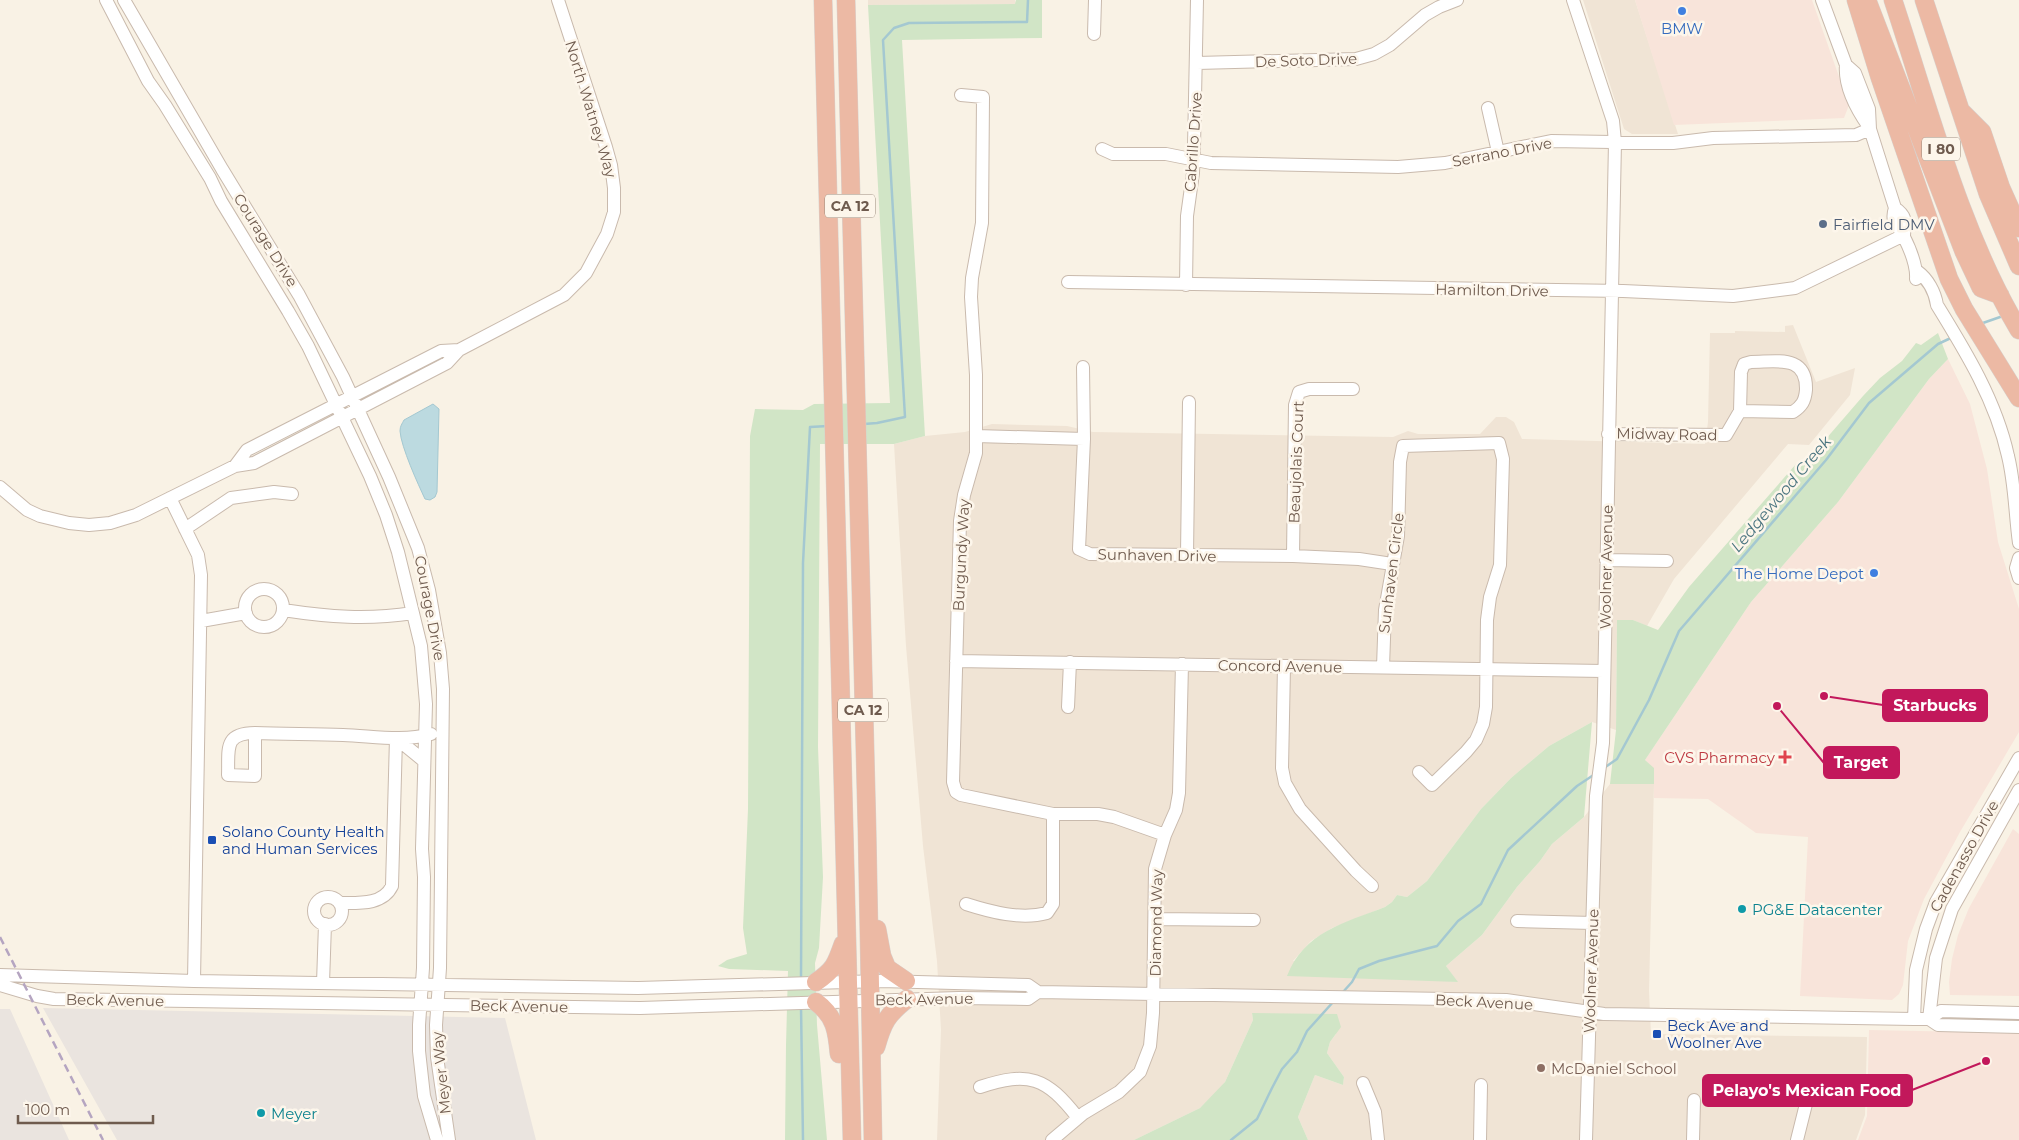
<svg xmlns="http://www.w3.org/2000/svg" width="2019" height="1140" font-family="Montserrat,sans-serif">
  <style>
    .residential { fill: #f0e4d5 }
    .commercial { fill: #f8e4da }
    .industrial { fill: #eae4df }
    .green { fill: #d1e5c6 }
    .water { fill: #bcdae0; stroke: #a4c8d1 }
    .lines { fill: none; stroke-linecap: round; stroke-linejoin: round }
    .stream { stroke: #a4c8d1; stroke-width: 2.5 }
    .minor-casing { stroke: #c9baad; stroke-width: 14 }
    .highway-casing { stroke: #d7d1cd; stroke-width: 19 }
    .minor { stroke: #fff; stroke-width: 12 }
    .highway { stroke: #ecb9a4; stroke-width: 18 }
    .rail { stroke: #b5a5c1; stroke-width: 2.5; stroke-dasharray: 8 5; stroke-linecap: butt }
    .shop-dot { fill: #3f7fe0; stroke: #fdf6eb; stroke-width: 2 }
    .service-dot { fill: #5c6f8a; stroke: #fdf6eb; stroke-width: 2 }
    .health-dot { fill: #e0444e; stroke: #fdf6eb; stroke-width: 2 }
    .transit-dot { fill: #1a4fb4; stroke: #fdf6eb; stroke-width: 2 }
    .culture-dot { fill: #0f9aa8; stroke: #fdf6eb; stroke-width: 2 }
    .education-dot { fill: #8d6e63; stroke: #fdf6eb; stroke-width: 2 }
    .labels { text-anchor: middle; dominant-baseline: central; stroke-width: 5; stroke-linejoin: round; paint-order: stroke }
    .shield { fill: #fdf6eb; stroke: #9a8a7d; stroke-width: 1 }
    .shield-label { font-size: 14px; font-weight: bold; fill: #6f5b4e }
    .shop-label { font-size: 15px; fill: #366cbe; stroke: #fdf6eb }
    .street-label { font-size: 15px; fill: #6f5b4e; stroke: #fdf6eb }
    .service-label { font-size: 15px; fill: #4e5e75; stroke: #fdf6eb; text-anchor: start }
    .health-label { font-size: 15px; fill: #be3a42; stroke: #fdf6eb; text-anchor: end }
    .transit-label { font-size: 15px; fill: #164399; stroke: #fdf6eb; text-anchor: start }
    .culture-label { font-size: 15px; fill: #0d838f; stroke: #fdf6eb; text-anchor: start }
    .education-label { font-size: 15px; fill: #785e54; stroke: #fdf6eb; text-anchor: start }
    .water-label { font-size: 16px; font-style: italic; fill: #4b7580; stroke: #fdf6eb }
    .leader { fill: none; stroke: #c2185b; stroke-width: 2 }
    .callout-dot { fill: #c2185b; stroke: #fdf6eb; stroke-width: 2 }
    .callout { fill: #c2185b; stroke: #c2185b; stroke-width: 2 }
    .callout-label { font-size: 16px; text-anchor: middle; font-weight: bold; fill: #fff }
  </style>
  <rect width="100%" height="100%" fill="#f9f2e5"/>
  <!-- residential -->
  <path class="residential" d="M868 0H1015L1016 4 868 5Z
    M1583 0H1635L1678 134H1632L1624 129Z
    M1793 325 1816 382 1855 368 1850 395 1809 445 1788 444 1674 579 1647 626 1633 620H1617L1616 730 1592 722 1549 746 1511 778 1481 809 1427 881 1407 897 1397 895 1392 902 1385 907 1332 928 1311 941 1293 961 1457 982 1446 966 1482 935 1517 887 1540 861 1552 844 1584 817 1610 784H1654L1649 991 1651 1034 1867 1037 1865 1115 1856 1140H1308L1298 1117 1315 1075 1343 1085 1344 1077 1327 1053 1330 1042 1336 1034 1252 1013 1253 1020 1225 1082 1219 1090 1200 1108 1134 1140H937L941 1030 937 961 923 846 906 646 894 444 925 436 965 432 992 424 1067 426 1093 432 1393 437 1408 431 1418 434H1480L1496 417H1506L1514 422 1522 439 1705 444 1708 422 1710 333H1735V331L1785 332V326Z"/>
  <!-- commercial -->
  <path class="commercial" d="M1635 0H1812L1849 105 1844 118 1674 125Z
    M1948 359 1970 404 1987 469 1998 542 2019 609V732L1960 832 1924 899 1908 941 1903 985 1899 994 1892 1000 1800 996 1808 837 1756 833 1708 799 1654 798V769L1645 760 1751 602 1838 502 1929 379Z
    M2013 829 2019 834V996L1950 995 1949 982 1952 959 1958 935 1969 908Z
    M1869 1030 2019 1033V1140H1858L1867 1116Z"/>
  <!-- industrial -->
  <path class="industrial" d="M43 1008 505 1018 536 1140H117Z
    M0 1009H10L69 1140H0Z"/>
  <!-- green -->
  <path class="green" d="M1016 0H1042V38L902 40 925 436 894 444H820L818 747 823 877 819 948 815 963 817 1025 827 1140H785L786 1045 788 971 729 969 718 966 727 960 747 954 743 928 748 809 750 436 755 409 803 410 814 404 890 403 868 5 1015 4Z
    M1938 333 1948 359 1929 379 1838 502 1751 602 1645 760 1654 768V784H1610L1616 730 1617 620H1633L1658 630 1689 587 1796 464 1812 455 1863 396 1880 378 1902 361 1916 343 1921 345Z
    M1592 722 1584 817 1552 844 1540 861 1517 887 1482 935 1446 966 1458 982 1287 976C1304 932 1344 923 1385 907L1392 902 1397 895 1407 897 1427 881 1481 809 1511 778 1549 746Z
    M1252 1013 1337 1014 1341 1027 1330 1042 1327 1053 1344 1077 1343 1085 1315 1075 1298 1117 1308 1140H1134L1200 1108 1225 1082 1253 1020Z"/>
  <!-- water -->
  <path class="water" d="M433 404 439 409 437 492 435 497 430 500 425 499C418 484 401 447 400 431 400 426 402 424 404 420Z"/>
  <g class="lines">
    <!-- stream -->
    <path class="stream" d="M1980 324 2003 316
      M864 424 877 423 905 417 883 40 894 28 909 23 1027 22 1028 0
      M1604 768 1617 759 1649 700 1679 631 1826 460 1869 403 1938 344 1953 337
      M801 980 803 563 810 427 828 426
      M1343 992 1352 982 1359 969 1379 961 1437 946 1458 921 1481 904 1508 850 1577 786 1595 774
      M801 1006 803 1140
      M1231 1140 1257 1119 1272 1088 1282 1069 1297 1052 1307 1031 1334 1001"/>
    <defs>
      <path id="minor" d="M106 0 148 81 165 105 210 178 221 201 288 311 308 346 370 476 386 515 398 552 421 646 426 704 422 849 424 877 423 968 419 1025V1051L424 1096 437 1140
        M124 0 222 169 299 295 343 377 389 477 418 548 429 590 440 653 443 689 440 968 436 1025 437 1057 449 1140
        M1573 0 1613 121 1615 142 1603 743 1596 796 1586 1140
        M1822 0 1846 65C1844 87 1857 110 1869 127
        M1094 34 1095 0
        M1197 63 1356 59 1374 54 1390 45 1425 15 1439 7 1457 0
        M1846 65 1855 73 1869 109 1870 129 1895 208C1890 223 1898 224 1904 237 1910 249 1917 265 1916 279
        M961 95 983 97 982 223 972 278 971 297 976 375V453L964 495 960 521 953 782 956 792 961 795 1053 814H1098L1114 817 1165 835
        M1488 108 1498 152
        M1102 149 1113 154H1166L1211 163 1398 167 1445 163 1551 141 1673 143 1713 138 1856 135 1870 129
        M1895 208C1907 216 1905 222 1904 235
        M1917 271C1928 279 1935 292 1937 305 1966 352 1996 401 2008 456 2015 484 2015 514 2019 543
        M1068 282 1623 291 1733 296 1795 288 1904 235
        M1186 285 1187 216 1193 173 1194 147 1197 0
        M1083 367 1084 439
        M1608 434 1726 435 1740 411 1793 412C1802 406 1805 401 1806 390 1807 354 1777 362 1751 362L1744 364 1741 372 1740 411
        M976 436 1084 439 1079 549 1090 554 1293 556 1359 559 1392 564
        M235 466 247 450 441 351 459 350
        M0 487 27 510 40 516 69 523 89 525 110 523 136 515 235 466 254 463 447 363 459 350 564 295 586 273 607 234 614 212V188L611 165 606 147 558 0
        M170 498 198 555 201 575 194 981
        M185 529 231 498 274 492 292 494
        M1187 555 1189 402
        M1293 556 1295 405 1299 392 1309 389H1353
        M2019 558 2016 568 2019 578
        M1606 560 1667 561
        M245 608a19 19 0 1 1 38 0a19 19 0 1 1-38 0Z
        M283 610C329 617 367 620 413 613
        M201 621 246 613
        M956 661 1604 671
        M1284 666 1282 768 1285 783 1300 809 1356 871 1372 886
        M1383 667 1385 610 1398 536 1400 462 1403 446 1499 443 1503 459 1500 565 1490 597 1487 620 1486 707 1483 724 1476 740 1466 752 1432 785 1419 772
        M1068 707 1070 662
        M255 733V776L228 775C229 750 223 733 255 733 284 734 314 734 343 735 373 736 402 742 431 734
        M396 738 424 761
        M314 911a14 14 0 1 1 28 0a14 14 0 1 1-28 0Z
        M340 903C359 903 383 905 392 886L396 738
        M966 904C991 912 1021 920 1047 913L1053 904V814
        M1155 919 1254 920
        M1517 921 1593 923
        M0 975 194 981 638 988 881 981 1028 985 1038 992 1506 1000 1604 1014 1914 1019H1929L1938 1025 2019 1027
        M323 983 325 924
        M0 985 37 996 54 999 640 1008 959 998 1028 999 1038 992
        M1914 1019 1916 970 1926 929 1936 902 2019 758
        M1929 1019 1936 958 1952 909 2019 790
        M1929 1019 1941 1011 2019 1013
        M1363 1083 1375 1112 1378 1140
        M980 1087C1029 1071 1046 1077 1078 1118
        M1052 1140 1084 1113 1119 1092 1140 1072 1150 1046 1153 1013 1155 869 1165 835 1176 810 1179 793 1182 664
        M1480 1140 1481 1085
        M1693 1140 1694 1100
        M1797 1140 1807 1100"/>
      <path id="highway" d="M823 0 852 1140
        M846 0 867 829 873 1140
        M1856 0 1880 78 1949 279 1964 309 2019 398
        M1867 0 1964 252 1981 288 2000 295
        M1893 0C1929 108 1960 232 2019 330
        M1924 0 1988 194 2019 266
        M1962 112 1982 132 2001 188 2019 228
        M877 929 882 956 887 968 906 981
        M816 982C834 970 836 964 843 944
        M816 1002C835 1016 837 1031 839 1054
        M876 1047C883 1022 887 1015 907 999"/>
    </defs>
    <!-- minor casing -->
    <use href="#minor" class="minor-casing"/>
    <!-- highway casing -->
    <use href="#highway" class="highway-casing"/>
    <!-- minor -->
    <use href="#minor" class="minor"/>
    <!-- highway -->
    <use href="#highway" class="highway"/>
    <!-- rail -->
    <path class="rail" d="M0 937 103 1140"/>
  </g>
  <!-- markers -->
  <g class="shop-dot">
    <circle cx="1682" cy="11" r="5"/>
    <circle cx="1874" cy="573" r="5"/>
  </g>
  <circle class="service-dot" cx="1823" cy="224" r="5"/>
  <path class="health-dot" d="M1782.5 749.5h5v5h5v5h-5v5h-5v-5h-5v-5h5z"/>
  <g class="transit-dot">
    <rect x="207" y="835" width="10" height="10" rx="2.5"/>
    <rect x="1652" y="1029" width="10" height="10" rx="2.5"/>
  </g>
  <g class="culture-dot">
    <circle cx="1742" cy="909" r="5"/>
    <circle cx="261" cy="1113" r="5"/>
  </g>
  <circle class="education-dot" cx="1541" cy="1068" r="5"/>
  <g class="labels">
    <!-- shield labels -->
    <g class="shield">
      <rect x="1922" y="137.5" width="38" height="23" rx="4"/>
      <rect x="825" y="194.5" width="50" height="23" rx="4"/>
      <rect x="838" y="698.5" width="50" height="23" rx="4"/>
    </g>
    <g class="shield-label">
      <text x="1941" y="149">I 80</text>
      <text x="850" y="206">CA 12</text>
      <text x="863" y="710">CA 12</text>
    </g>
    <!-- shop labels -->
    <g class="shop-label">
      <text x="1682" y="28">BMW</text>
      <text x="1864" y="573" text-anchor="end">The Home Depot</text>
    </g>
    <!-- street labels -->
    <g class="street-label">
      <text transform="translate(1306 60) rotate(-2)">De Soto Drive</text>
      <text transform="translate(591 109) rotate(73)">North Watney Way</text>
      <text transform="translate(1193 142) rotate(-86)">Cabrillo Drive</text>
      <text transform="translate(1502 152) rotate(-11)">Serrano Drive</text>
      <text transform="translate(266 240) rotate(58)">Courage Drive</text>
      <text transform="translate(1492 290) rotate(1)">Hamilton Drive</text>
      <text transform="translate(1667 434) rotate(1)">Midway Road</text>
      <text transform="translate(1296 462) rotate(-88)">Beaujolais Court</text>
      <text transform="translate(961 555) rotate(-87)">Burgundy Way</text>
      <text transform="translate(1157 555) rotate(1)">Sunhaven Drive</text>
      <text transform="translate(1606 567) rotate(-89)">Woolner Avenue</text>
      <text transform="translate(1391 573) rotate(-83)">Sunhaven Circle</text>
      <text transform="translate(430 608) rotate(79)">Courage Drive</text>
      <text transform="translate(1280 666) rotate(1)">Concord Avenue</text>
      <text transform="translate(1964 856) rotate(-61)">Cadenasso Drive</text>
      <text transform="translate(1156 923) rotate(-89)">Diamond Way</text>
      <text transform="translate(1591 971) rotate(-88)">Woolner Avenue</text>
      <text transform="translate(924 999) rotate(-1)">Beck Avenue</text>
      <text transform="translate(115 1000) rotate(1)">Beck Avenue</text>
      <text transform="translate(1484 1002) rotate(3)">Beck Avenue</text>
      <text transform="translate(519 1006) rotate(1)">Beck Avenue</text>
      <text transform="translate(441 1073) rotate(-96)">Meyer Way</text>
    </g>
    <!-- service labels -->
    <g class="service-label">
      <text x="1833" y="224">Fairfield DMV</text>
    </g>
    <!-- health labels -->
    <g class="health-label">
      <text x="1775" y="757">CVS Pharmacy</text>
    </g>
    <!-- transit labels -->
    <g class="transit-label">
      <text x="222" y="831">Solano County Health<tspan x="222" dy="17">and Human Services</tspan></text>
      <text x="1667" y="1025">Beck Ave and<tspan x="1667" dy="17">Woolner Ave</tspan></text>
    </g>
    <!-- culture labels -->
    <g class="culture-label">
      <text x="1752" y="909">PG&amp;E Datacenter</text>
      <text x="271" y="1113">Meyer</text>
    </g>
    <!-- education labels -->
    <g class="education-label">
      <text x="1551" y="1068">McDaniel School</text>
    </g>
    <!-- water labels -->
    <g class="water-label">
      <text transform="translate(1781 494) rotate(-50)">Ledgewood Creek</text>
    </g>
  </g>
  <!-- callouts -->
  <path class="leader" d="M1824 696L1883 705M1777 706L1824 763M1986 1061L1912 1090"/>
  <g class="callout-dot">
    <circle cx="1824" cy="696" r="5"/>
    <circle cx="1777" cy="706" r="5"/>
    <circle cx="1986" cy="1061" r="5"/>
  </g>
  <g class="callout">
    <rect x="1883" y="690" width="104" height="31" rx="5"/>
    <rect x="1824" y="747" width="75" height="31" rx="5"/>
    <rect x="1703" y="1075" width="209" height="31" rx="5"/>
  </g>
  <g class="callout-label">
    <text x="1935" y="711">Starbucks</text>
    <text x="1861" y="768">Target</text>
    <text x="1807" y="1096">Pelayo's Mexican Food</text>
  </g>
  <!-- scale -->
  <path d="M18 1115v8h135v-8" fill="none" stroke="#6f5b4e" stroke-width="2.5"/>
  <text x="25" y="1115" font-size="15" fill="#6f5b4e" stroke="#fdf6eb" stroke-width="4" paint-order="stroke">100 m</text>
</svg>
